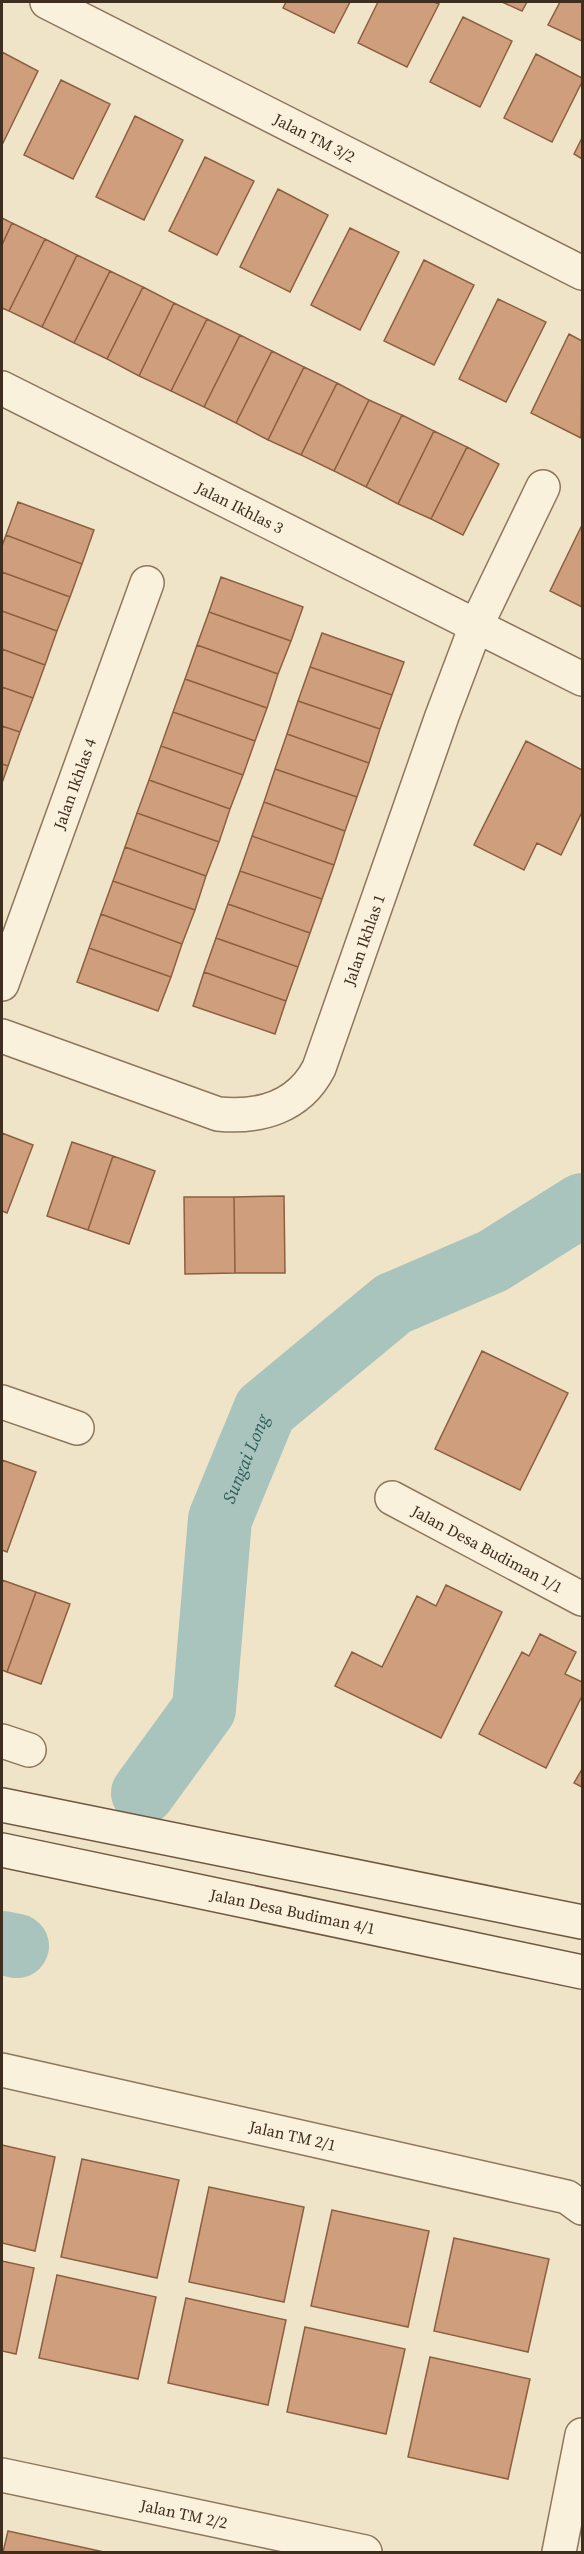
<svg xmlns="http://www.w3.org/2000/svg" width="584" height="2554" font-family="'Source Serif 4',serif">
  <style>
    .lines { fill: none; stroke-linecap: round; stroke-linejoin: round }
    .river { stroke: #a9c4bc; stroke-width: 64 }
    .building { fill: #cf9f7d; stroke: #8d5f41; stroke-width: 1.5 }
    .street-casing { stroke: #8d765c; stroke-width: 36 }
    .secondary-casing { stroke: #6f573f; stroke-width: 36 }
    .street { stroke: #faf1dc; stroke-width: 33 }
    .secondary { stroke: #faf1dc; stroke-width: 33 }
    .labels { text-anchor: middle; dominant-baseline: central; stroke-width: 4.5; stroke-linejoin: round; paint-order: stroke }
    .street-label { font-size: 16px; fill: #3d2e20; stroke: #f7eed8 }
    .water-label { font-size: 18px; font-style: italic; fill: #2f5d5a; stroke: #f7eed8 }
  </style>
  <rect width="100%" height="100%" fill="#f0e4c8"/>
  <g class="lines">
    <!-- river -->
    <g class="river">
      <path id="s1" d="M143 1793 204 1709 220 1519 265 1410 393 1304 493 1261 582 1205"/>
      <path d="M2 1943 17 1946"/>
    </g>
  </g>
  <!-- building -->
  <path class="building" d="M286 2H350L334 33 283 8Z
    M378 2H434L439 4 407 67 358 43Z
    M502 2H527L522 11Z
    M560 2H582V41L548 25Z
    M463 17 512 41 480 107 430 82Z
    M2 52 38 71 2 145Z
    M536 54 582 78V82L552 142 504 118Z
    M61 80 110 104 73 179 24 155Z
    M135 116 183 140 144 220 96 197Z
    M582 138V159L574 154Z
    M205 157 254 181 217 255 169 231Z
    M278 189 328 215 290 292 240 267Z
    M2 218 12 223 2 245Z
    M12 223 45 239 9 311 2 308V245Z
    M350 228 399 252 360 330 311 305Z
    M45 239 77 255 42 327 9 311Z
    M77 255 110 271 74 343 42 327Z
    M424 260 474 285 434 365 384 341Z
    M110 271 143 287 107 359 74 343Z
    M143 287 174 303 139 376 107 359Z
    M498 299 546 322 506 402 459 379Z
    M174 303 207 319 171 391 139 376Z
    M207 319 240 335 204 407 171 391Z
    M569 334 582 341 581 438 531 413Z
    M240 335 272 351 236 423 204 407Z
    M272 351 304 367 268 440 236 423Z
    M304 367 337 383 301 455 268 440Z
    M337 383 369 400 334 471 301 455Z
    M369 400 402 415 366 487 334 471Z
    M402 415 434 431 398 504 366 487Z
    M434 431 467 447 431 519 398 504Z
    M467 447 499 464 463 535 431 519Z
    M18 502 94 530 82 564 6 535Z
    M582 525V607L550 591Z
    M6 535 82 564 70 597 2 572V546Z
    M2 572 70 597 57 631 2 611Z
    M221 577 303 607 291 641 209 612Z
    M2 611 57 631 45 665 2 649Z
    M209 612 291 641 278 674 197 645Z
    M322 633 404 662 392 695 310 667Z
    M197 645 278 674 267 708 185 679Z
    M2 649 45 665 33 698 2 687Z
    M310 667 392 695 380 729 298 701Z
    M185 679 267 708 255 741 173 712Z
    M2 687 33 698 20 732 2 726Z
    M298 701 380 729 369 763 287 734Z
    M173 712 255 741 243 775 161 746Z
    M2 726 20 732 8 766 2 764Z
    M287 734 369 763 357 797 275 769Z
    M526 741 582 770V812L561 855 537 843 524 870 474 845Z
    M161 746 243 775 230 809 149 780Z
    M2 764 8 766 2 783Z
    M275 769 357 797 345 831 264 802Z
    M149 780 230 809 219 842 137 813Z
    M264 802 345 831 334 865 252 836Z
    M137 813 219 842 206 876 125 847Z
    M252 836 334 865 322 899 240 871Z
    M125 847 206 876 195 910 113 881Z
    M240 871 322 899 310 933 228 904Z
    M113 881 195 910 182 944 101 914Z
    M228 904 310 933 298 967 216 938Z
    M101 914 182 944 171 977 89 948Z
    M216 938 298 967 286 1001 204 972Z
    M89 948 171 977 158 1011 77 982Z
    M204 972 286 1001 275 1034 193 1006Z
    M2 1133 33 1145 7 1213 2 1211Z
    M72 1142 113 1156 88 1230 47 1216Z
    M113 1156 155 1171 129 1244 88 1230Z
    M284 1196 285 1273H235L234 1197Z
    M184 1197H234L235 1273 185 1274Z
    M482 1351 568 1393 520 1490 435 1449Z
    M2 1460 36 1472 7 1552 2 1550Z
    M2 1580 36 1592 7 1672 2 1670Z
    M446 1585 502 1612 441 1738 335 1686 352 1652 382 1667 417 1596 436 1606Z
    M36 1592 70 1604 41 1684 7 1672Z
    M540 1634 576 1652 565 1674 582 1682V1696L546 1768 479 1734 522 1652 529 1656Z
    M582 1769V1787L574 1783Z
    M2 2145 55 2157 35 2251 2 2243Z
    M82 2159 179 2180 157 2278 61 2257Z
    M209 2187 304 2207 284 2302 189 2282Z
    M332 2210 429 2231 408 2327 311 2306Z
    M454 2238 549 2259 528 2352 434 2331Z
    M2 2261 34 2268 16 2354 2 2351Z
    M57 2275 156 2297 138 2379 39 2358Z
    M186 2298 286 2320 268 2405 168 2383Z
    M305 2327 405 2349 386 2434 287 2412Z
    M430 2357 530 2379 508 2479 408 2457Z
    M8 2531 104 2552H3Z"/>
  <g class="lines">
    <defs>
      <g id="street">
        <path id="s2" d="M47 2 582 273"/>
        <path id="s3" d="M2 388 582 679"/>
        <path id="s4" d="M2 984 147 583"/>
        <path id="s5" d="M2 1036 218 1114C260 1118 299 1107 319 1068L442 716 476 626 543 487"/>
        <path d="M2 1402 77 1428"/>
        <path id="s6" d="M392 1498 582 1599"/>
        <path d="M2 1741 29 1750"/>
        <path id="s7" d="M2 2070 567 2197 582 2208"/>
        <path id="s8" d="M2 2475 365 2552"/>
        <path d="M559 2552 582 2435"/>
      </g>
      <g id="secondary">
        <path d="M2 1805 582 1922"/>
        <path id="s9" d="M2 1850 582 1972"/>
      </g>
    </defs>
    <!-- street casing -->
    <use href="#street" class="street-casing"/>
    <!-- secondary casing -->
    <use href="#secondary" class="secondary-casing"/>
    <!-- street -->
    <use href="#street" class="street"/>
    <!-- secondary -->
    <use href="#secondary" class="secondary"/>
  </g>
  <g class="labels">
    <!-- street labels -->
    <g class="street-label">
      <text stroke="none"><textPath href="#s2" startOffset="300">Jalan TM 3/2</textPath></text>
      <text stroke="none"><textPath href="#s3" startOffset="266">Jalan Ikhlas 3</textPath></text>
      <text stroke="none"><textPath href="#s4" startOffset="213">Jalan Ikhlas 4</textPath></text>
      <text stroke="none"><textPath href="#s5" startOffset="484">Jalan Ikhlas 1</textPath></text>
      <text stroke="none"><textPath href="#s6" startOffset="108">Jalan Desa Budiman 1/1</textPath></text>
      <text stroke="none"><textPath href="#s9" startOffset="297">Jalan Desa Budiman 4/1</textPath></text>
      <text stroke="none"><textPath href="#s7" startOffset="298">Jalan TM 2/1</textPath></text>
      <text stroke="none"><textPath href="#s8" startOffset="186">Jalan TM 2/2</textPath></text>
    </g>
    <!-- water labels -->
    <g class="water-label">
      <text stroke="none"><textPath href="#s1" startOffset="360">Sungai Long</textPath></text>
    </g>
  </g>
  <!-- border -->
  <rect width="584" height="2554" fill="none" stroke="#3d2e20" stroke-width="6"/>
</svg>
